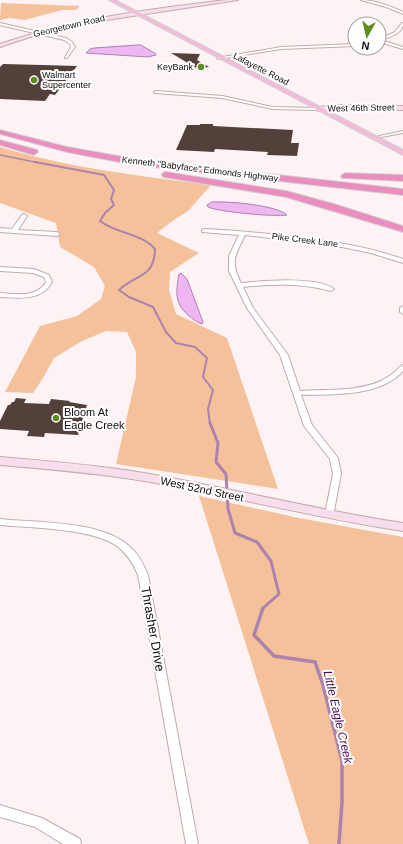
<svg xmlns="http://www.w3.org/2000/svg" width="403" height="844" font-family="Helvetica,sans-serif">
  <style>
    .green { fill: #f4c19a }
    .water { fill: #eeb7f3; stroke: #ac83ae }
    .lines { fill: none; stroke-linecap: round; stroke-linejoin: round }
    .stream-far3 { stroke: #ac83ae; stroke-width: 1.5 }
    .stream-far2 { stroke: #ac83ae; stroke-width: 2 }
    .stream-far1 { stroke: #ac83ae; stroke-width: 3 }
    .stream { stroke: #ac83ae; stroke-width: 3.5 }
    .building { fill: #53403b }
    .street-casing { stroke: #c2aaac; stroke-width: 2 }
    .secondary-casing { stroke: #c2aaac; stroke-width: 2 }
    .primary-casing { stroke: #d5d3d3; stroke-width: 2 }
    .highway-casing { stroke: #d5d3d3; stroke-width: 2 }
    .street { fill: #fff; fill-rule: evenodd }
    .secondary { fill: #f8ddec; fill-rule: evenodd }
    .primary { fill: #f2bbd8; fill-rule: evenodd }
    .highway { fill: #e98ebe; fill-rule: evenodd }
    .poi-dot { fill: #5d8c21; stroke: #fff; stroke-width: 1.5 }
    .labels { text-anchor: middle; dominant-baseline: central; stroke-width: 4; stroke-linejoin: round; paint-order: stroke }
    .far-street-label { font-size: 9px; fill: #130b0c; stroke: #fff }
    .far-poi-label { font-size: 9px; fill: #130b0c; stroke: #fff; text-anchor: end }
    .poi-label { font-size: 11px; fill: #130b0c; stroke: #fff; text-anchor: start }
    .street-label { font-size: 11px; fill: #130b0c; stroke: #fff }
    .water-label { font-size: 12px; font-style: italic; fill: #500e57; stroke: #fff }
    .near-street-label { font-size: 13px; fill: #130b0c; stroke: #fff }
  </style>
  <rect width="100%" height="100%" fill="#fef3f4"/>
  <!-- green -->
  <path class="green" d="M1 3 80 6 76 10H62L25 20 10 18 0 20Z
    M0 147C69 168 140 176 211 185L188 211 171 222 157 233 199 253 170 272 169 290 176 314 227 338 278 489 116 464 136 377V352L127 332 106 331 82 341 54 358 43 378 33 393 5 392 40 326 77 316 101 299 105 286 94 267 60 247 56 223 0 203Z
    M199 496 299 518 403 537V844H309Z"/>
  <!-- water -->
  <path class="water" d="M137 45H141L156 54V55L148 57 86 53 90 49 94 48Z
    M212 202C227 201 277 205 287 215 274 217 219 212 208 207L207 205Z
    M181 273 187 279 203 322 202 324C196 322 193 319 188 315 174 303 176 291 179 274Z"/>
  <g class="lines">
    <!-- stream-far3 -->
    <path class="stream-far3" d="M0 155 40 163"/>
    <!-- stream-far2 -->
    <path class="stream-far2" d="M35 162 104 175 114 190 111 199 114 205 105 213 100 221C117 234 141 233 155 249 154 279 137 273 119 290L129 297 153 307 166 332 176 343 195 347 207 358 203 377 213 390 208 409 210 424"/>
    <!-- stream-far1 -->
    <path class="stream-far1" d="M210 423 218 443 216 462 226 474 228 509 235 533 257 542 271 561 279 594 262 609"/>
    <!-- stream -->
    <path class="stream" d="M263 608 254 635 274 656 315 662 323 685 342 761V802L339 844"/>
  </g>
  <!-- building -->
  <path class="building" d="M171 53 200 54 197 60 209 67 198 69Z
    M3 64 42 65 77 66 55 95 50 94 45 101 0 99V67Z
    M200 124H213V126L293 130 291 143H299L297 156 267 155 268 152 215 149 214 152 176 150 187 125H200Z
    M16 398 26 399 24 403 49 404 51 399 70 401 69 402 87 405 78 435 45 433 44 437 27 436 29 431 0 429V421L8 405H10L12 402H14Z"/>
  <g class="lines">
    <defs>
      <path id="street" d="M361 0C375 0 390 6 403 12V14L389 8Z
        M0 23 66 38 72 42 75 47 67 58H65L71 47 70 44 64 40 0 25Z
        M402 23H403C403 34 389 37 381 40L403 47V49L379 42V39L395 32Z
        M355 44V46L281 49 219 59 217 58 281 47Z
        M156 91 222 96 273 107 318 108 320 109 318 110 273 109 222 98 155 93 154 92Z
        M403 131V133L381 137 379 136Z
        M24 214 27 216 18 230 57 232 60 234 57 236 0 232V228L12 229 22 215Z
        M204 229C227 230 249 232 271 234 316 239 360 244 403 259V263L371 253 342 247 245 235C235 256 230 261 241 283 263 281 317 276 334 289L331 291C301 283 273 284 243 287L253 308 288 355 300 391C326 389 356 392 381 381 384 379 388 377 391 375 396 372 398 367 403 365V371C380 397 333 394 301 395L312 425 338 458 341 474 333 516H327L325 514 333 474 330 459 304 426 280 355 247 308 229 271V256L239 235 202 232V230Z
        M0 267 34 269 49 275 52 282C42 301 19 298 0 297V293C16 294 37 298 46 282L44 277 33 273 0 271Z
        M403 306V314L400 312V308Z
        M0 519C37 523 106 520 132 549 140 556 144 566 148 575L198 844H186L138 575C133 563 127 554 117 546 92 528 31 528 0 525Z
        M0 805 42 818 80 839 81 844H63L35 827 0 817Z"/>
      <path id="secondary" d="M226 0H238L87 23 30 37 0 47V44C73 19 149 9 226 0Z
        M338 105 403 106V110L338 109 318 111 315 109 318 107Z
        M0 457C48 461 97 465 144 473 231 488 316 510 403 523V531C316 518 231 496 144 481 97 473 48 469 0 465Z"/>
      <path id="primary" d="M109 0H115L403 150V155Z"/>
      <path id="highway" d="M0 130 67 147 135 159 403 189V195L135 165 67 152 0 134Z
        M0 140 37 150 38 152 34 155 0 145Z
        M166 172 286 191 334 204 403 226V232L286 197 163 177 162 175 163 173Z
        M345 173 403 175V181L342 178 341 176Z"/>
    </defs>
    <!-- street casing -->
    <use href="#street" class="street-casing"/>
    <!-- secondary casing -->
    <use href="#secondary" class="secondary-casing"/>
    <!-- primary casing -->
    <use href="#primary" class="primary-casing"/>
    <!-- highway casing -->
    <use href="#highway" class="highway-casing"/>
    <!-- street -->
    <use href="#street" class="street"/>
    <!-- secondary -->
    <use href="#secondary" class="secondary"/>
    <!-- primary -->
    <use href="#primary" class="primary"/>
    <!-- highway -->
    <use href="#highway" class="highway"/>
  </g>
  <!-- markers -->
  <g class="poi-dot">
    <circle cx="201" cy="67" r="4"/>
    <circle cx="34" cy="80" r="4"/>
    <circle cx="56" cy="418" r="4"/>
  </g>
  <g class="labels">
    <!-- far-street labels -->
    <g class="far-street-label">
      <text transform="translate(69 26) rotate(-13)">Georgetown Road</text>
      <text transform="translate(261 69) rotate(27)">Lafayette Road</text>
      <text transform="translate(361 108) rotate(-1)">West 46th Street</text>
      <text transform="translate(200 169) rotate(7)">Kenneth "Babyface" Edmonds Highway</text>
      <text transform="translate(305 240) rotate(7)">Pike Creek Lane</text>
    </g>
    <!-- far-poi labels -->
    <g class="far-poi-label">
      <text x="193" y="67">KeyBank</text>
      <text x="42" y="75" text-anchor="start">Walmart<tspan x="42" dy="10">Supercenter</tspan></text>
    </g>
    <!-- poi labels -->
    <g class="poi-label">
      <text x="64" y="412">Bloom At<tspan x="64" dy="13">Eagle Creek</tspan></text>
    </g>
    <!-- street labels -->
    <g class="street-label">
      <text transform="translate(202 489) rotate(12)">West 52nd Street</text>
    </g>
    <!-- water labels -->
    <g class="water-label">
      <text transform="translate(338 717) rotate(77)">Little Eagle Creek</text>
    </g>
    <!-- near-street labels -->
    <g class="near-street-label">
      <text transform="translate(153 629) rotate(80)">Thrasher Drive</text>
    </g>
  </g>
  <!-- north arrow -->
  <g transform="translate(367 36) rotate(188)"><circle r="19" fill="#ffffff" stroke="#a19d9e"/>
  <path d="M0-3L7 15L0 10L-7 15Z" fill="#5d8c21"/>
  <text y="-6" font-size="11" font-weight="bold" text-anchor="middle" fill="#130b0c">N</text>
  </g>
</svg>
